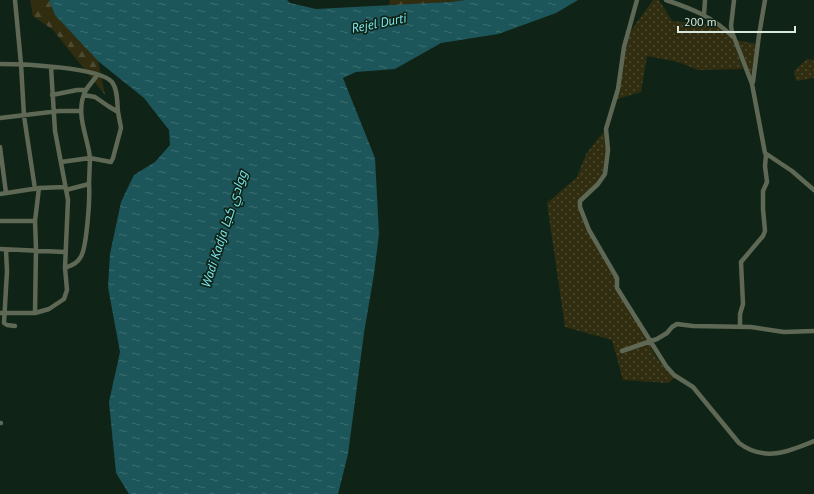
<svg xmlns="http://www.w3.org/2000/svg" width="814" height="494" font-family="'PT Sans',Cairo,sans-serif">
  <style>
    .grass { fill: url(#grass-dots) }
    .forest { fill: url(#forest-firs) }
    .water { fill: url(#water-ripples) }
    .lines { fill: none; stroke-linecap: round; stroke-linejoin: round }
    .minor { stroke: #5e6854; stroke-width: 4.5 }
    .labels { text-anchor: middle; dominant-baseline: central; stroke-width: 3.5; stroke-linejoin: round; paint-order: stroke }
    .water-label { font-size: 13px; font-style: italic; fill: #7cebf5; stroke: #0f2416 }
  </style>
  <defs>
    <pattern id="grass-dots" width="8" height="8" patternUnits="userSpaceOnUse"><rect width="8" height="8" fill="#302d10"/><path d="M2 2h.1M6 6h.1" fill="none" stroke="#4d4b32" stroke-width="1.8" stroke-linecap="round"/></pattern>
    <pattern id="forest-firs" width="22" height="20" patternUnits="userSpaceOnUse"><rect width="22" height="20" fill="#302d10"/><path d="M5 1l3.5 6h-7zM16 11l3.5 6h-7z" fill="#4d4b32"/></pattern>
    <pattern id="water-ripples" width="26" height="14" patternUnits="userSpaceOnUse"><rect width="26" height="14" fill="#1d565a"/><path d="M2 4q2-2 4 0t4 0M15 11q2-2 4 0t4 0" fill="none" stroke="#3d6e71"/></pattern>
  </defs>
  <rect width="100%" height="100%" fill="#0f2416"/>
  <!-- grass -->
  <path class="grass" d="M653 0H659L672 21 717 25 733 39 743 69 698 70 678 62 647 56 641 92 617 99 625 50 630 32Z
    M736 40 757 44 752 78Z
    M807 59 814 60V78L796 81 794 71Z
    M605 130C607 147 609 168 598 183 593 189 585 195 579 200V207L617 278 616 289 648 340C653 354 663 368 674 378L668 383 623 380 612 340 565 327 547 203 577 177 586 154Z"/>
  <!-- forest -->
  <path class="forest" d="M30 0H49L55 15 98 61 105 95 53 30 33 16Z
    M390 0H465L450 2 389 6Z"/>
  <!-- water -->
  <path class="water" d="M49 0H287L290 3 316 9 450 2 465 0H578L556 13 498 34 441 43 395 69 356 72 343 78 375 158 379 234 374 274 364 333 348 454 338 494H129L116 473 109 402 120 352 108 287 110 254 121 202 134 175 155 162 170 145 169 130 144 98 98 61 55 15Z"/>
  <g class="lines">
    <!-- minor -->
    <path class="minor" d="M15 0 21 64 24 116 35 189
      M637 0 624 47 618 89 606 129 608 150 605 174 598 184 580 201V207L589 230 617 278V288L666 366 674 375 693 387 739 443C764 462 788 452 814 441
      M666 0C693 9 713 17 733 37
      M734 0 731 26 732 32 752 84 765 153 792 171 814 190
      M704 15 705 0
      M0 64C21 64 99 67 112 82 118 90 117 103 118 112
      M753 82 759 35 765 0
      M52 95 77 90H86
      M84 95 95 97 108 106 118 112 121 128 113 158 111 162 90 158C88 137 74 112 86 90 89 85 94 80 97 75
      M0 118 59 111H81
      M0 147 6 193
      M61 162 90 158 89 184 66 190
      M0 194 39 188 65 187
      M0 221H35
      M0 249 65 252
      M6 250 7 271 4 323 7 325 15 326
      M65 268C70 266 77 264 80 258 87 250 90 196 89 184
      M0 313H35L49 309 64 299 67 290 65 268 68 200 55 131 51 67
      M35 313 36 248 35 221 39 188
      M740 327V314L743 304 741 262 763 236 765 231 763 209V191L767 182 765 166 766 155
      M622 351 657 339 667 333 672 327 677 324 693 326 751 327 784 332 814 331
      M0 423H1"/>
  </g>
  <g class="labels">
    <!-- water labels -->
    <g class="water-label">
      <text transform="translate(379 23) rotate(-11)">Rejel Durti</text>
      <text transform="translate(224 229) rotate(-72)">Wadi Kadja ووادي كجا</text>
    </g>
  </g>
  <!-- scale -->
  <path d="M678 26v6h117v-6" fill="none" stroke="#dae7dd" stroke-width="2"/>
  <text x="684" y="26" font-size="12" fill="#dae7dd" stroke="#0f2416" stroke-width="3" paint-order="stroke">200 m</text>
</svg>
